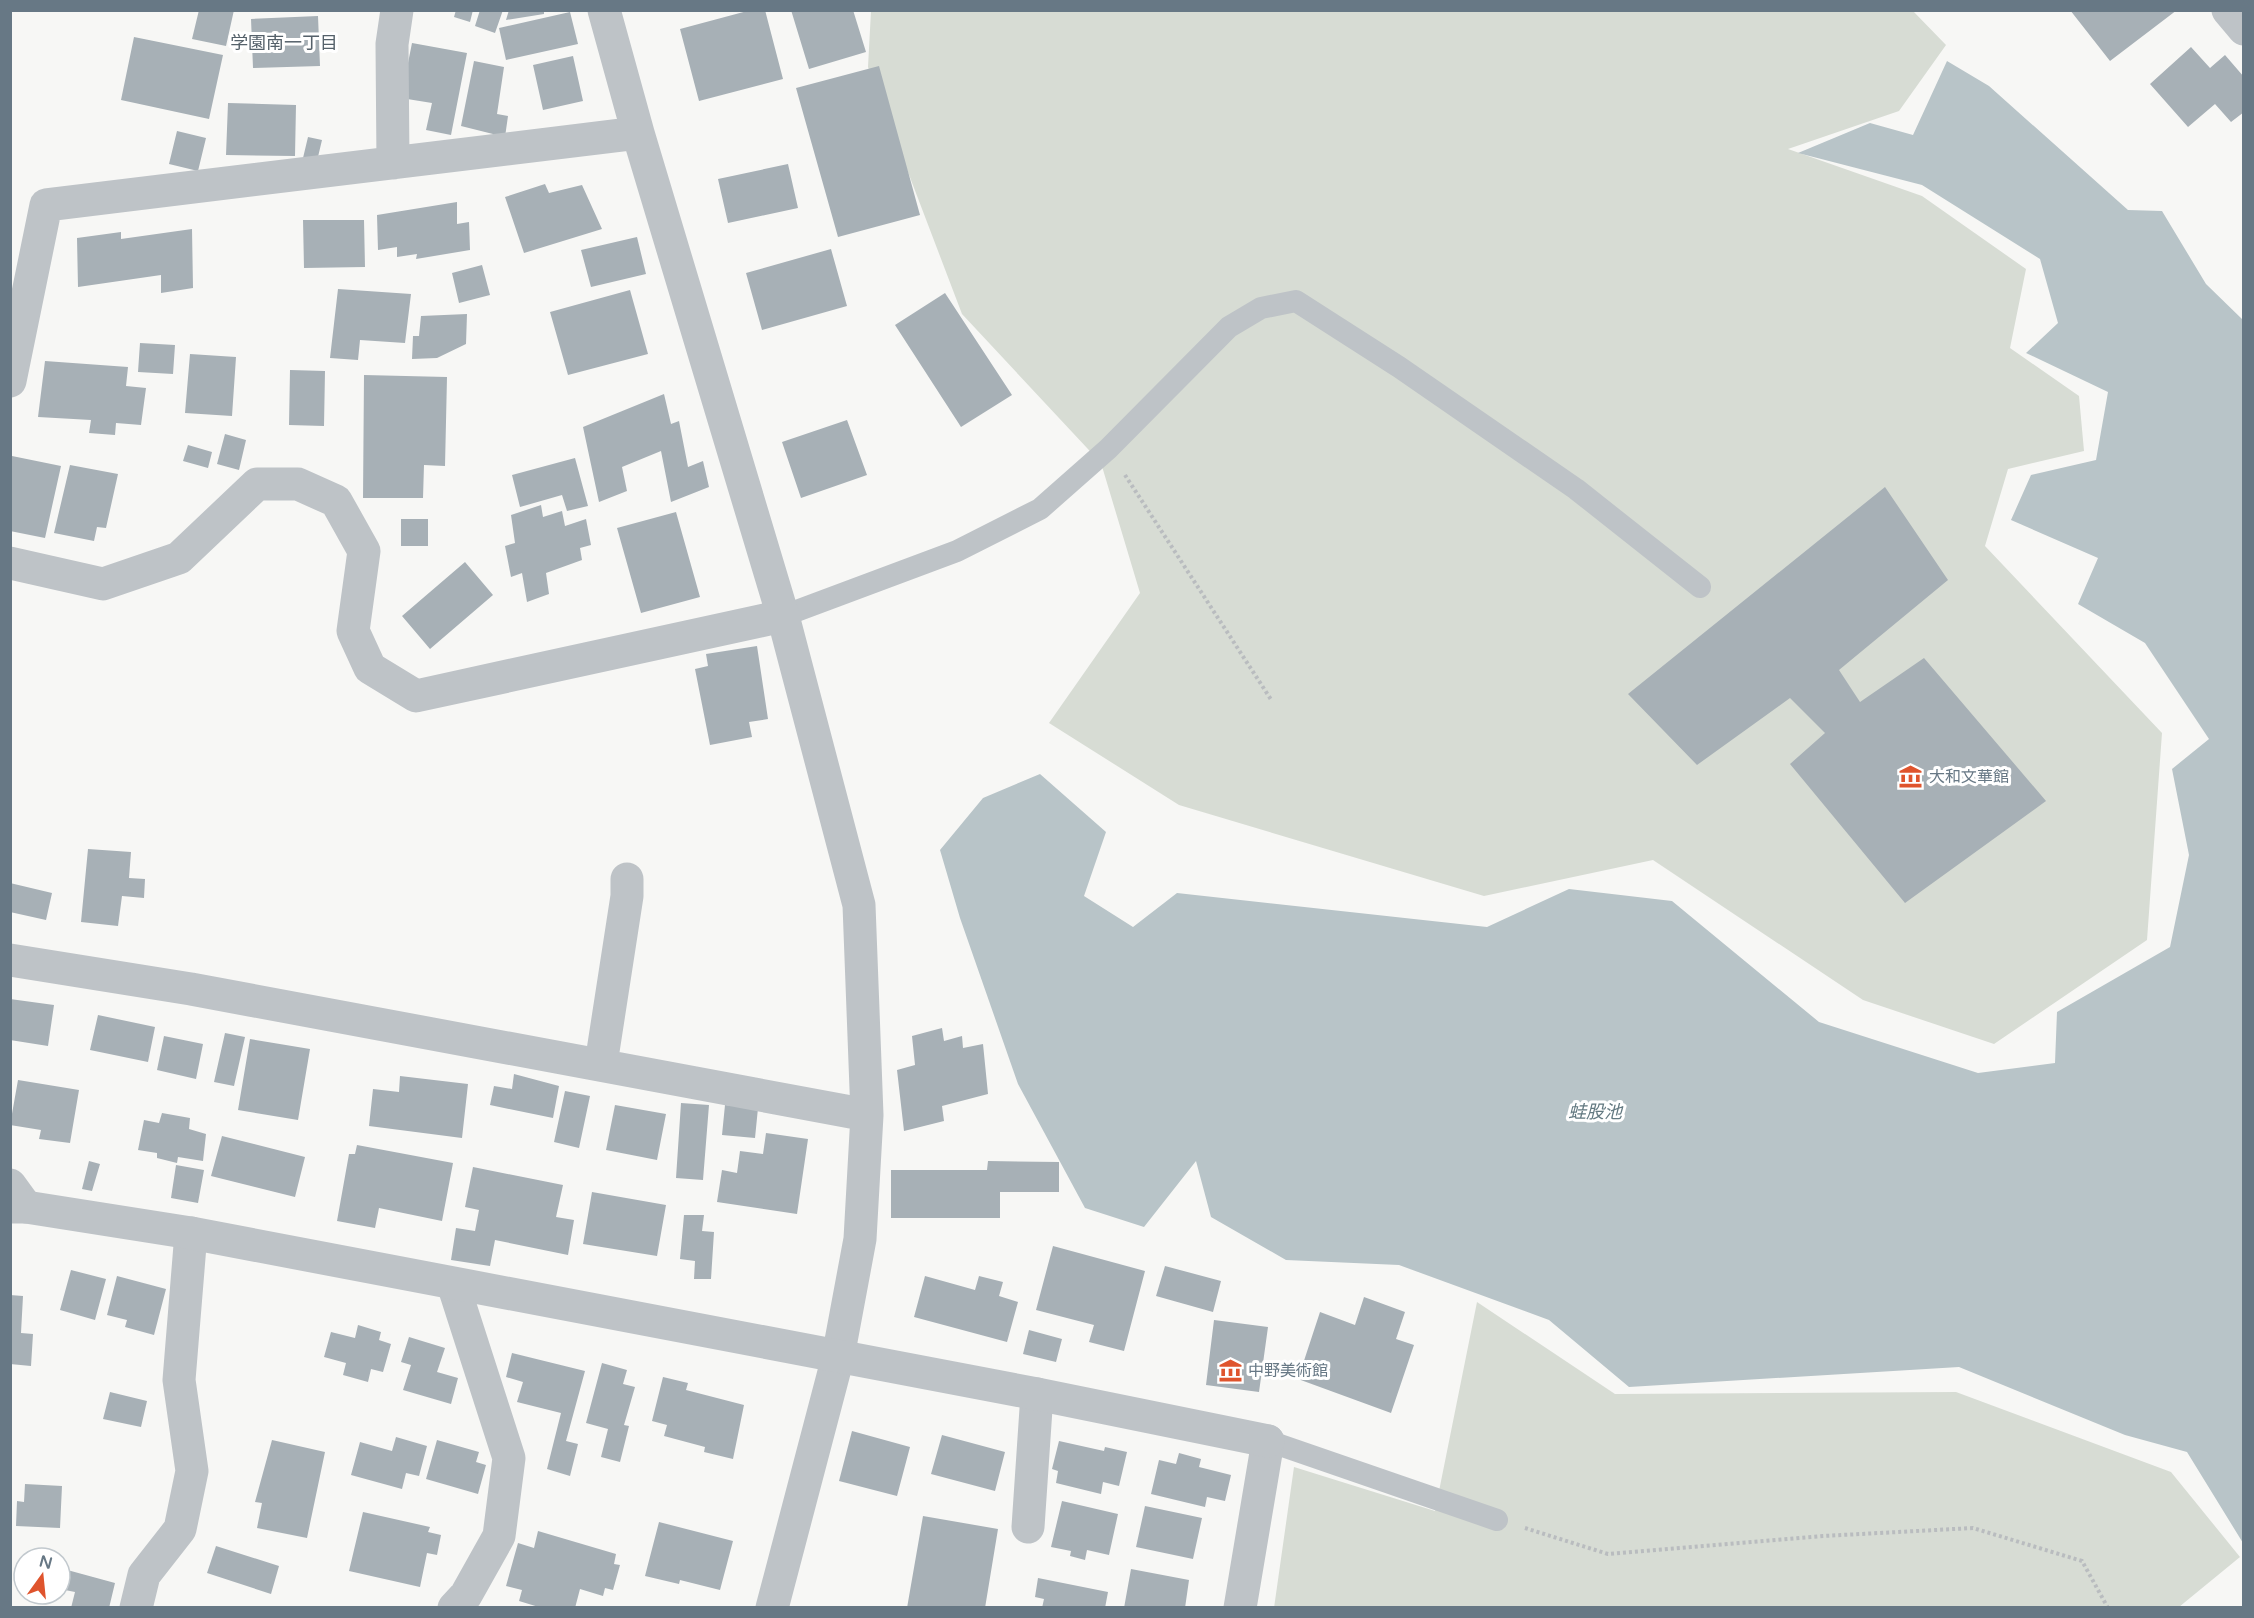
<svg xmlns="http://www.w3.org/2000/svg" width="2254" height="1618" font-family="'Varela Round','Noto Sans JP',sans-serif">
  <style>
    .green { fill: #d7dcd4 }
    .water { fill: #b8c4c8 }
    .building { fill: #a7b0b6 }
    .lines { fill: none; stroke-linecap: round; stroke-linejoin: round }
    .path { stroke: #b9bcbf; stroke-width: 4; stroke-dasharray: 3 3; stroke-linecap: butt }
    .service { stroke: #bec3c7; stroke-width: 22 }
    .minor { stroke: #bec3c7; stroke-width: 33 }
    .tertiary { stroke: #bec3c7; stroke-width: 33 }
    .labels { text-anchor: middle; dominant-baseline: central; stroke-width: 6; stroke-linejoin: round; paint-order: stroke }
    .poi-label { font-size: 16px; fill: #677885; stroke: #fff; text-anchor: start }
    .neighbourhood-label { font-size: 18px; fill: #55616a; stroke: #fff }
    .water-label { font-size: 18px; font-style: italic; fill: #637981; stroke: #fff }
  </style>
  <rect width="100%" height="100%" fill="#f7f7f5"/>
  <!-- green -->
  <path class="green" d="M871 11H1913L1946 45 1899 111 1788 149 1922 196 2026 269 2010 348 2079 396 2084 451 2008 469 1985 546 2162 733 2147 940 1994 1044 1863 1000 1653 860 1484 896 1179 805 1049 723 1140 593 1101 463 962 314 868 67Z
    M1477 1302 1615 1394 1956 1392 2171 1472 2240 1557 2179 1607 1274 1608 1294 1467 1435 1511Z"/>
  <!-- water -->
  <path class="water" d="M1947 61 1989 86 2128 210 2162 211 2206 284 2243 320V1543L2187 1452 2125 1435 1959 1367 1629 1387 1549 1320 1399 1265 1286 1260 1211 1217 1196 1161 1144 1227 1085 1208 1018 1084 960 918 940 850 983 798 1040 774 1106 832 1084 896 1133 927 1177 893 1487 927 1569 889 1672 901 1819 1022 1978 1073 2055 1063 2057 1012 2170 947 2189 855 2172 769 2209 739 2145 643 2078 604 2098 558 2011 520 2031 475 2096 460 2108 392 2026 353 2058 323 2040 259 1922 185 1798 153 1870 123 1913 135Z"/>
  <!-- building -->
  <path class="building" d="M199 10H234L226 46 192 39Z
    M456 10H473L470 22 454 17Z
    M480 10H503L495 33 475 26Z
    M509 10H544V14L506 20Z
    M751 10H765L783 79 699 101 680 29Z
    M791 10H853L866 52 809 69Z
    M2070 10H2177L2110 61Z
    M570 12 578 44 506 60 499 28Z
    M318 16 320 66 253 68 251 19Z
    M134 37 223 55 209 119 121 100Z
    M412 43 467 53 451 135 426 130 432 103 401 98Z
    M2191 47 2210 68 2225 55 2244 77V112L2231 122 2215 104 2188 127 2150 84Z
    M573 56 583 101 543 110 533 65Z
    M474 61 504 67 497 114 508 116 505 137 461 126Z
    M879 66 920 215 838 237 796 88Z
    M228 103 296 105 295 156 226 155Z
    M177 131 206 138 198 171 169 164Z
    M308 137 322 140 317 161 303 158Z
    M788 164 798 208 728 223 718 179Z
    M545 184 549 193 582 185 602 229 524 253 505 197Z
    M457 202V224L469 222 470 250 416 259 417 254 397 257V247L378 250 377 215Z
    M303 220H364L365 267 304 268Z
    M192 229 193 288 161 293V275L78 287 77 238 121 232V239Z
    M637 237 646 274 591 287 581 250Z
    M831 249 847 306 762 330 746 273Z
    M482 265 490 295 459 303 452 273Z
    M338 289 411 294 405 343 360 340 358 360 330 358Z
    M630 290 648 354 568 375 550 312Z
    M945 293 1012 395 961 427 895 325Z
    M467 314 466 344 437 358 412 359 413 336H419L421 316Z
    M140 343 175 345 173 374 138 372Z
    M190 354 236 357 232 416 185 413Z
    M45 361 128 367 126 386 146 388 141 425 116 423 115 435 89 433 91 420 38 417Z
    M290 370 325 371 324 426 289 425Z
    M364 375 447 377 445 466 424 465 423 498H363Z
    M664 394 671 424 679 421 688 467 703 461 709 487 671 502 661 451 622 467 627 491 599 502 583 427Z
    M847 420 867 475 801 498 782 442Z
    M225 434 246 440 239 470 217 464Z
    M188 445 212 452 208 468 183 461Z
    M12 456 61 466 45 538 10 531Z
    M575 458 588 506 567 511 562 495 520 507 512 475Z
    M70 465 118 474 106 528 97 527 94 541 54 533Z
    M1885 487 1948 580 1839 670 1860 702 1924 658 2046 801 1905 903 1790 764 1825 733 1790 698 1697 765 1628 694Z
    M541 505 543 517 562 511 565 526 586 519 591 545 580 548 582 560 546 573 549 594 527 602 522 573 511 577 505 546 515 543 511 515Z
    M676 512 700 597 641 613 617 528Z
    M401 519H428V546H401Z
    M465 562 493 595 430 649 402 616Z
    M757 646 768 719 749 722 752 737 710 745 695 669 708 666 706 654Z
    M88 849 131 852 129 878 145 879 144 898 122 896 118 926 81 922Z
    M10 883 52 893 46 920 10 912Z
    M10 999 54 1005 48 1046 10 1040Z
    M98 1015 155 1027 148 1062 90 1050Z
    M942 1028 944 1041 962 1036 963 1048 983 1044 988 1094 942 1106 944 1121 904 1131 897 1070 915 1065 912 1036Z
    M225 1033 245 1037 234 1086 214 1082Z
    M164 1036 203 1044 196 1079 157 1070Z
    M250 1039 310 1049 298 1120 238 1110Z
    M514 1074 559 1086 553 1118 490 1105 494 1086 512 1089Z
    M400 1076 468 1084 462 1138 369 1126 373 1089 399 1092Z
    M18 1080 79 1090 70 1143 39 1139 41 1130 10 1125Z
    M565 1091 590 1096 579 1148 554 1142Z
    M681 1103 709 1105 703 1180 676 1178Z
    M615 1105 666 1114 657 1160 606 1150Z
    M725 1105 758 1108 755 1138 722 1135Z
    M162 1113 190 1118 189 1129 206 1134 203 1161 178 1157 177 1163 157 1158V1153L138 1150 144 1120 159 1123Z
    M766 1133 808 1139 797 1214 717 1202 722 1170 737 1173 740 1151 763 1154Z
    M222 1136 305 1157 295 1197 211 1176Z
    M357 1145 453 1163 442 1221 379 1208 375 1228 337 1221 349 1154H355Z
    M89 1161 100 1164 92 1191 82 1189Z
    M988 1161 1059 1162V1192H1000V1218H891V1170H987Z
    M176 1165 204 1170 198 1203 171 1198Z
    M473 1167 563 1185 556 1217 574 1220 568 1255 495 1240 490 1266 451 1260 456 1228 475 1231 479 1210 465 1207Z
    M592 1192 666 1205 657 1256 583 1244Z
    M684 1215H704L702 1231 714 1232 711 1279H694L695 1261 680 1259Z
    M1053 1246 1145 1271 1124 1351 1089 1342 1094 1325 1036 1310Z
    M1165 1266 1221 1281 1213 1312 1156 1296Z
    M71 1270 106 1279 95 1320 60 1310Z
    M117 1276 166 1289 154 1335 125 1327 127 1320 107 1315Z
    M925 1276 975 1290 979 1276 1003 1282 999 1296 1018 1302 1007 1342 914 1317Z
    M10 1295 23 1296 21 1333 33 1334 31 1366 10 1364Z
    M1364 1297 1405 1312 1396 1339 1414 1345 1391 1413 1298 1379 1320 1312 1355 1325Z
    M1214 1320 1268 1327 1259 1392 1206 1385Z
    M358 1325 381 1332 379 1340 391 1344 383 1372 371 1369 368 1382 343 1375 346 1363 324 1357 331 1332 355 1338Z
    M1029 1330 1062 1339 1056 1362 1023 1354Z
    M409 1337 445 1348 437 1372 458 1378 451 1404 403 1390 411 1365 401 1362Z
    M512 1353 585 1371 566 1441 578 1444 570 1476 547 1469 561 1413 517 1402 523 1382 506 1377Z
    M602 1363 627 1370 623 1384 635 1387 624 1425 629 1426 620 1462 601 1457 608 1429 586 1423Z
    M663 1377 688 1383 686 1390 744 1405 733 1459 704 1452 705 1447 664 1436 667 1425 652 1421Z
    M110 1392 147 1401 141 1427 103 1419Z
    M852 1431 910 1447 897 1496 839 1481Z
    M942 1435 1005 1452 995 1491 931 1474Z
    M396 1437 427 1446 419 1476 406 1473 402 1489 351 1475 360 1442 392 1451Z
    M272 1440 325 1452 307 1538 257 1528 262 1503 255 1502Z
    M437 1440 479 1452 476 1462 486 1465 478 1494 426 1479Z
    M1059 1441 1104 1451 1105 1447 1127 1452 1119 1486 1103 1482 1101 1494 1056 1483 1058 1471 1052 1469Z
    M1179 1453 1201 1459 1199 1467 1231 1475 1225 1501 1207 1497 1205 1507 1151 1494 1159 1460 1176 1464Z
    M25 1484 62 1486 60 1528 16 1526 17 1501 24 1502Z
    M1062 1501 1118 1514 1109 1555 1087 1550 1085 1560 1070 1556 1071 1551 1051 1547Z
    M1145 1506 1202 1518 1193 1559 1136 1547Z
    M363 1512 430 1527 428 1532 441 1535 437 1555 427 1553 420 1587 349 1571Z
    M923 1516 998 1529 985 1608H907Z
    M659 1522 733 1541 720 1590 680 1580 679 1584 645 1576Z
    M538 1531 616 1554 614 1564 620 1565 613 1590 605 1588 603 1596 580 1589 575 1608H542L519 1601 522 1590 506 1586 518 1543 534 1548Z
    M216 1546 279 1566 271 1594 207 1573Z
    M60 1568 115 1583 109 1608H71L75 1592 60 1589Z
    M1131 1569 1189 1580 1185 1608H1124Z
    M1038 1578 1108 1592 1105 1608H1042L1044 1599 1035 1597Z"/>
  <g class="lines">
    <!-- path -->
    <path class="path" d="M1125 475 1272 701
      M1525 1528 1608 1554 1823 1536 1973 1528 2082 1561 2108 1608"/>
    <!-- service -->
    <path class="service" d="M783 616 957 551 1040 509 1108 449 1229 327 1261 308 1296 301 1399 367 1576 489 1700 587
      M1268 1441 1497 1520"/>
    <!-- minor -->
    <path class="minor" d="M604 10 638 133 783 616 859 905 867 1115 860 1239 838 1357 772 1608
      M2228 10 2244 29
      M393 163 392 44 397 10
      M10 381 46 205 638 133
      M10 563 103 584 179 558 257 484H298L336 501 364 551 353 631 370 668 416 696 783 616
      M10 960 191 989 867 1115
      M601 1064 627 896V879
      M10 1185 26 1207
      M453 1284 509 1458 499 1536 466 1595 454 1608
      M1028 1527 1037 1394
      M136 1608 144 1575 180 1529 192 1471 179 1380 191 1233
      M1240 1608 1268 1441"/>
    <!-- tertiary -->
    <path class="tertiary" d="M10 1207H26L191 1233 1037 1394 1268 1441"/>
  </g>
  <!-- icons -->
  <defs>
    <symbol id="museum-bare" viewBox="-9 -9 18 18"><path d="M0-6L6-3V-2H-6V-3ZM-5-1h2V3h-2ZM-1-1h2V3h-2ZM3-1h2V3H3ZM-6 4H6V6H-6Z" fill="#df542d" stroke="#fff" stroke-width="2.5" paint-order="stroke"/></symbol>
  </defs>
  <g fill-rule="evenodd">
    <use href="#museum-bare" x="1894" y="760" width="33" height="33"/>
    <use href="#museum-bare" x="1214" y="1354" width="33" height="33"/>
  </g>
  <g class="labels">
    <!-- poi labels -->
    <g class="poi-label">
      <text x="1929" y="777">大和文華館</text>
      <text x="1248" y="1371">中野美術館</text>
    </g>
    <!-- neighbourhood labels -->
    <g class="neighbourhood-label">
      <text x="284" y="43">学園南一丁目</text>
    </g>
    <!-- water labels -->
    <g class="water-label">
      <text x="1595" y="1112">蛙股池</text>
    </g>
  </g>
  <!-- border -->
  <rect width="2254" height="1618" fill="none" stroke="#677885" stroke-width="24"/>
  <!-- north arrow -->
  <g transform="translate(42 1576) rotate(15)"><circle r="28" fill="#ffffff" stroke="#c2c9ce" stroke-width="1.5"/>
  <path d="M0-4.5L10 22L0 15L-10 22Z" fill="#df542d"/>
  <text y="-9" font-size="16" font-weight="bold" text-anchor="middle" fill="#677885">N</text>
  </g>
</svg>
